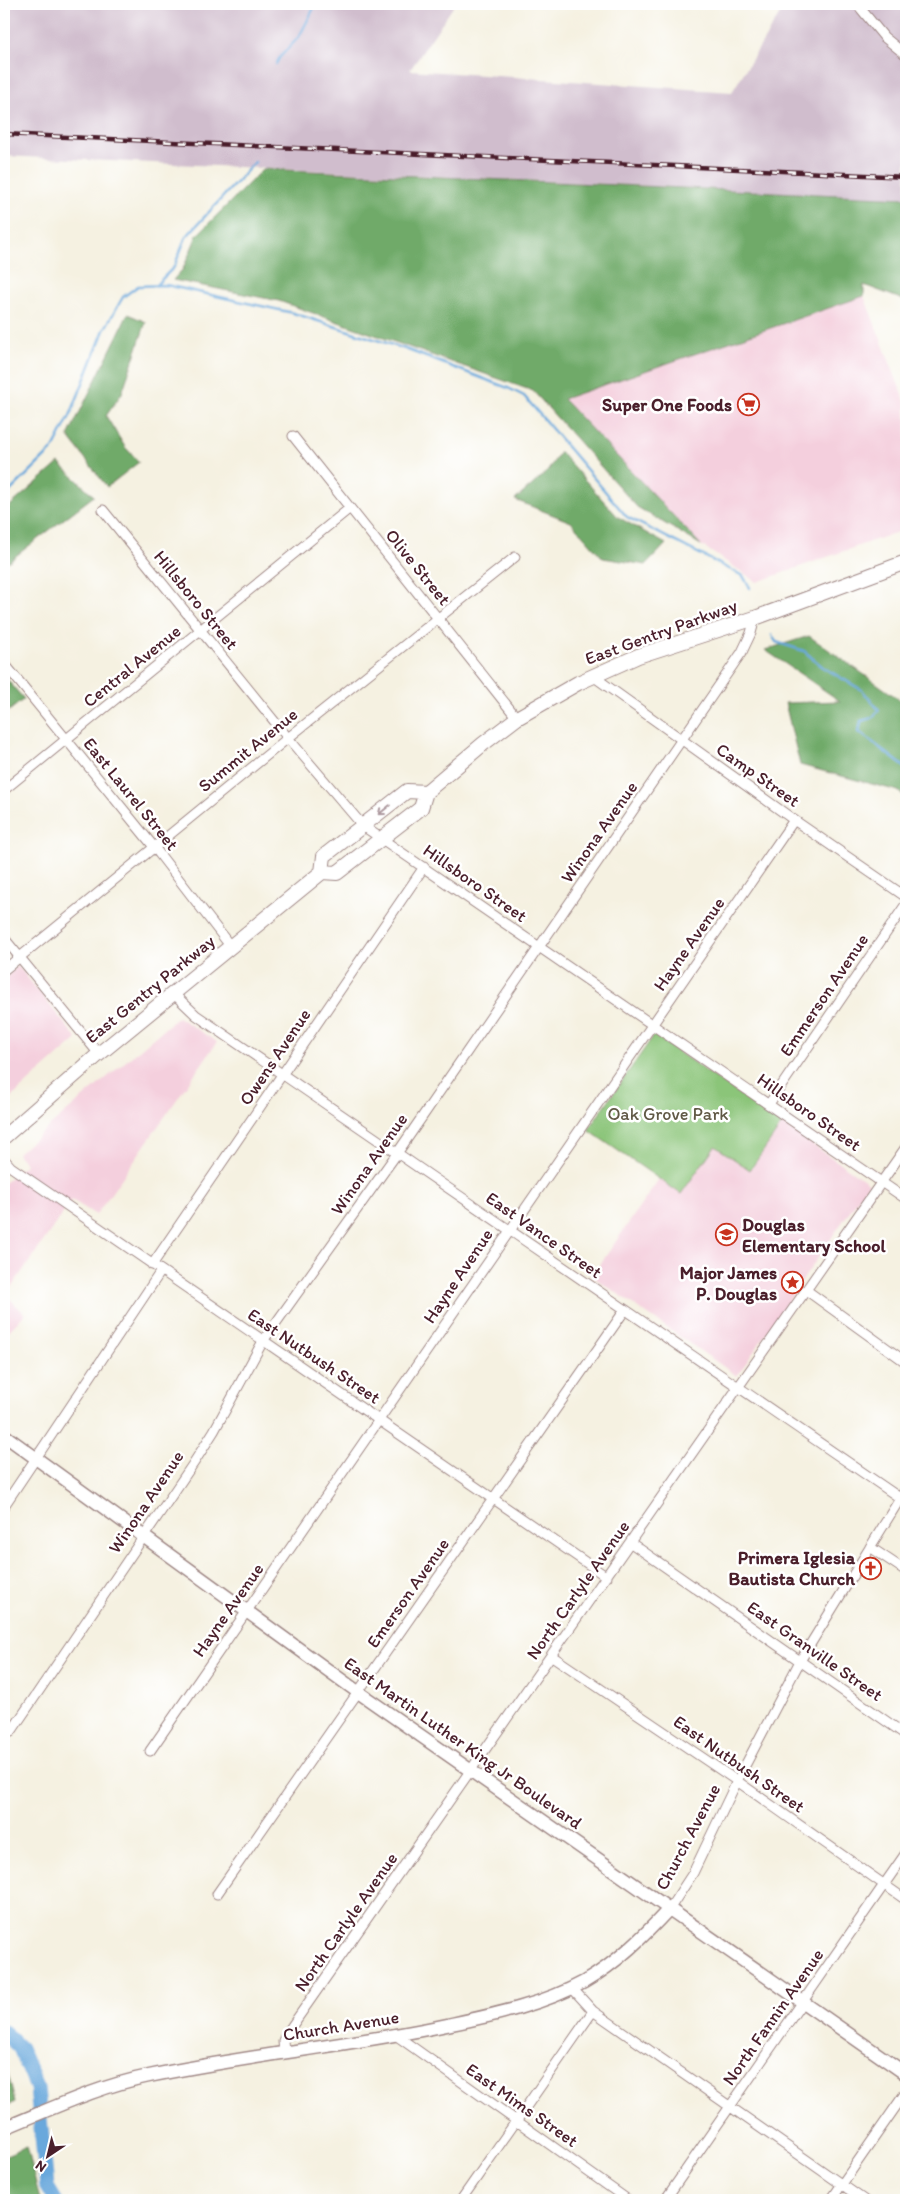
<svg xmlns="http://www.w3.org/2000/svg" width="910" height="2204" font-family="Itim,sans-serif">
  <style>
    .built { fill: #f4cfdd }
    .industrial { fill: #d0bdcd }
    .green { fill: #8bc579; stroke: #6a7252 }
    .forest { fill: #70aa69; stroke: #5d644a }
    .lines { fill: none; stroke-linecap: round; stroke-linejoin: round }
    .stream { stroke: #69a8dc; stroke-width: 2.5 }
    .river { stroke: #69a8dc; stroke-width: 15 }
    .minor-casing { stroke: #a08886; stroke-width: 11 }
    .secondary-casing { stroke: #a08886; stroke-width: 15 }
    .primary-casing { stroke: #a08886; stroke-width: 16 }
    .minor { stroke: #fff; stroke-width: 9 }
    .secondary { stroke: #fff; stroke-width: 12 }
    .primary { stroke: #fff; stroke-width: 14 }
    .rail-casing { stroke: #4a1f2b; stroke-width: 4.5 }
    .rail { stroke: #fff; stroke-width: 2.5; stroke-dasharray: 8; stroke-linecap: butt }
    .oneway { stroke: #ae9aa0 }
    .labels { text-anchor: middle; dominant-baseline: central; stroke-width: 5; stroke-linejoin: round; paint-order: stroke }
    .poi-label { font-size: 18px; font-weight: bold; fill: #4a1f2b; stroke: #fff; text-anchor: end }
    .street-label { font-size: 18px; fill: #4a1f2b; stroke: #fff }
    .park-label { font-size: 18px; fill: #615946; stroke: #fff }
  </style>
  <rect width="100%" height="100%" fill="#fff"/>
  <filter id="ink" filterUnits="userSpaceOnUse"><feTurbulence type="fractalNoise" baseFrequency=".02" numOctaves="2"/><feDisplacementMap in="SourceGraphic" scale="10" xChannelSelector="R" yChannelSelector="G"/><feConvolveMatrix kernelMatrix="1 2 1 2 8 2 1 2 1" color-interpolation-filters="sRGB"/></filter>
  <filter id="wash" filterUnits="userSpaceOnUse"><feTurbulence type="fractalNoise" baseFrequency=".0096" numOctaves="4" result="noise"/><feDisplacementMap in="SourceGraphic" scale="20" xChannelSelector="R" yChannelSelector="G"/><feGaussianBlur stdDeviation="1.12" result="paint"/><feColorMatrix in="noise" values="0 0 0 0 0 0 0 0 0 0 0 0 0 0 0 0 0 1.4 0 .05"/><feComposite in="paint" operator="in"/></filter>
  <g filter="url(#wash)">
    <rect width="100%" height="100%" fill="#f5f1e1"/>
    <!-- built -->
    <path class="built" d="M864 296 906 404V529L757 582 701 545 563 399Z
      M18 966 77 1039 4 1104V979Z
      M178 1017 217 1042 96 1215 72 1200 6 1295 25 1314 4 1336V1183L26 1164 17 1154Z
      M782 1124 869 1183 737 1376 592 1276 659 1179 681 1194 715 1146 750 1170Z"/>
    <!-- industrial -->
    <path class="industrial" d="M4 4H455L410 70 732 92 786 4H906V198L4 156Z"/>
    <!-- green -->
    <path class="green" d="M654 1035 782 1124 750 1170 715 1146 681 1194 588 1130Z"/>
    <!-- forest -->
    <path class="forest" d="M263 169 906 198V301L864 285V296L563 399 701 545 637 507 533 391 279 301 173 280 183 269 197 235Z
      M128 314 146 322 122 393 106 416 125 447 139 462 107 487 68 436Z
      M560 452 618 517 666 544 646 565 603 558 571 522 515 500 547 472Z
      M59 463 94 496 4 565V511Z
      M809 636 906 704V797L898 791 800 765 785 703 840 701 765 650Z
      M4 676 24 699 4 715Z
      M4 2058 15 2102 4 2107Z
      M27 2146 40 2200H4V2156Z"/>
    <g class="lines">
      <!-- stream -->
      <path class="stream" d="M276 64 280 57 299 37 316 4
        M157 284 174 267 186 237 255 162
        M4 497 53 449 70 416 104 330 123 297 138 286 166 285 293 313 405 349 508 388 524 396 627 517 743 576 750 588
        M772 635 776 642 804 651 824 668 862 690 879 710 872 718 861 721 859 732 906 768"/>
      <!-- river -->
      <path class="river" d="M4 2032 20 2048 37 2088 47 2187 55 2200"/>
    </g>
  </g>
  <g filter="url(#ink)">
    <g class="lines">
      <defs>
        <path id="minor" d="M857 4 884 37 906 55
          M293 436 517 718
          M103 510 288 738 363 826 906 1199
          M4 663 154 847 231 947
          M593 676 794 820 906 897
          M4 790 350 508
          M4 938 99 1054
          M4 970 288 738 515 557
          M174 994 196 1015 900 1498
          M769 1104 906 904
          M4 1159 11 1167 607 1577
          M152 1265 424 867
          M806 1290 903 1360
          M4 1506 161 1271
          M631 1543 906 1735
          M870 1547 906 1571
          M552 1656 737 1781 906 1900
          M11 1732 193 1464 214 1431 263 1341 398 1152 742 652 751 633 755 618
          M150 1751 794 820
          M217 1894 625 1310
          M670 1908 693 1873 737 1781 800 1661 906 1489
          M572 1988 593 2011 864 2200
          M397 2036 628 2200
          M284 2053 283 2041 285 2036 906 1147
          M461 2200 593 2011
          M665 2200 906 1853
          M831 2200 906 2092"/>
        <path id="secondary" d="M4 1435 358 1692 906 2074
          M4 2128C51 2109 99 2086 149 2076 248 2055 349 2046 447 2025 493 2015 542 2005 584 1982 617 1963 644 1936 670 1908"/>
        <path id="primary" d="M322 872 337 873 421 808 426 792 483 744 517 718 578 683 638 656 755 618 906 562
          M4 1137 99 1054 322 872 324 856 407 791 426 792"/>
      </defs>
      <!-- minor casing -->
      <use href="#minor" class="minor-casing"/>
      <!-- secondary casing -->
      <use href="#secondary" class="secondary-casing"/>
      <!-- primary casing -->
      <use href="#primary" class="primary-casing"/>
      <!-- minor -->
      <use href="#minor" class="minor"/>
      <!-- secondary -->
      <use href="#secondary" class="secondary"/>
      <!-- primary -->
      <use href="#primary" class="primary"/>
      <defs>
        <path id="rail" d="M4 134 906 177"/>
      </defs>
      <!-- rail casing -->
      <use href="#rail" class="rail-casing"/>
      <!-- rail -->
      <use href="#rail" class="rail"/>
    </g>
    <!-- one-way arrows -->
    <defs><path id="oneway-shaft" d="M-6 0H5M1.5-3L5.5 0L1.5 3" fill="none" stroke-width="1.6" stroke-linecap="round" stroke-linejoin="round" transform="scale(1.25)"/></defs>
    <use class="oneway" href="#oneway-shaft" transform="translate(384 810) rotate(141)"/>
  </g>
  <!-- icons -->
  <defs>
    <symbol id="supermarket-ring" viewBox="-11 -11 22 22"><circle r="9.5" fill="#fff" stroke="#c8321e" stroke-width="1.5"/><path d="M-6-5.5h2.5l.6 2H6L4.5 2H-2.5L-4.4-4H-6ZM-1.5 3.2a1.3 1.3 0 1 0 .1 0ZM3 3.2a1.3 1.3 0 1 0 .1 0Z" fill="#c8321e"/></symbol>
    <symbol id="school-ring" viewBox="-11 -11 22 22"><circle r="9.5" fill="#fff" stroke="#c8321e" stroke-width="1.5"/><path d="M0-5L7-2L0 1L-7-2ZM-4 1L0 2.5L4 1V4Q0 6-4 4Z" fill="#c8321e"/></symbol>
    <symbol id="sight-ring" viewBox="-11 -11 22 22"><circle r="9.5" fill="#fff" stroke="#c8321e" stroke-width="1.5"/><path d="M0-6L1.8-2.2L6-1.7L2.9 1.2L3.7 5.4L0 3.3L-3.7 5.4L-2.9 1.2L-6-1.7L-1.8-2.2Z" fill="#c8321e"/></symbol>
    <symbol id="church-ring" viewBox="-11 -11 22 22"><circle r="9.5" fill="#fff" stroke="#c8321e" stroke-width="1.5"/><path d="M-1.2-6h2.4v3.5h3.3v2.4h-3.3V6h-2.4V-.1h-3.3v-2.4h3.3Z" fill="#c8321e"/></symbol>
  </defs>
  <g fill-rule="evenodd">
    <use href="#supermarket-ring" x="736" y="392" width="25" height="25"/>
    <use href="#school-ring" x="714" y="1222" width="25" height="25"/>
    <use href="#sight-ring" x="780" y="1270" width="25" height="25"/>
    <use href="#church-ring" x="858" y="1556" width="25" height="25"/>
  </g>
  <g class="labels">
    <!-- poi labels -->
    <g class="poi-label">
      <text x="732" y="405">Super One Foods</text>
      <text x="742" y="1225" text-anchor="start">Douglas<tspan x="742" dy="21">Elementary School</tspan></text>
      <text x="777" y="1273">Major James<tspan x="777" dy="21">P. Douglas</tspan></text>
      <text x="855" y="1558">Primera Iglesia<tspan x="855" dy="21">Bautista Church</tspan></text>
    </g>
    <!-- street labels -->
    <g class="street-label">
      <text transform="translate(418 567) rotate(51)">Olive Street</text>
      <text transform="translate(196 600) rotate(51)">Hillsboro Street</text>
      <text transform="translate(661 632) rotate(-20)">East Gentry Parkway</text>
      <text transform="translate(132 666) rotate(-39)">Central Avenue</text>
      <text transform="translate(248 750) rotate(-39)">Summit Avenue</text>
      <text transform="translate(758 775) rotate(35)">Camp Street</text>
      <text transform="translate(131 794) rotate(51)">East Laurel Street</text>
      <text transform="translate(599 832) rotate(-55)">Winona Avenue</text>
      <text transform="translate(475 883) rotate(35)">Hillsboro Street</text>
      <text transform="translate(689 944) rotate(-55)">Hayne Avenue</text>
      <text transform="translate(150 989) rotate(-39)">East Gentry Parkway</text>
      <text transform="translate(824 995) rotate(-56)">Emmerson Avenue</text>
      <text transform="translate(275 1057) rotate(-56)">Owens Avenue</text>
      <text transform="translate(809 1112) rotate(35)">Hillsboro Street</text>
      <text transform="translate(369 1164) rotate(-55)">Winona Avenue</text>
      <text transform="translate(544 1235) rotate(35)">East Vance Street</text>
      <text transform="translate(458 1276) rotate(-56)">Hayne Avenue</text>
      <text transform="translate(314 1356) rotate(34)">East Nutbush Street</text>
      <text transform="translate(146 1502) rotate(-56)">Winona Avenue</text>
      <text transform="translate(578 1590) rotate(-55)">North Carlyle Avenue</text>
      <text transform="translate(408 1593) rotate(-55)">Emerson Avenue</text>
      <text transform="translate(228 1610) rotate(-55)">Hayne Avenue</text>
      <text transform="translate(815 1651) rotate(35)">East Granville Street</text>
      <text transform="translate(463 1743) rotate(35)">East Martin Luther King Jr Boulevard</text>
      <text transform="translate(739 1764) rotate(35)">East Nutbush Street</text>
      <text transform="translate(688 1837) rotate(-62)">Church Avenue</text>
      <text transform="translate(346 1922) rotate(-55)">North Carlyle Avenue</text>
      <text transform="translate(773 2017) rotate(-55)">North Fannin Avenue</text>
      <text transform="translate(341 2026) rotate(-9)">Church Avenue</text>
      <text transform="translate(522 2105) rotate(35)">East Mims Street</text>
    </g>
    <!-- park labels -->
    <g class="park-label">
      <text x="668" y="1114">Oak Grove Park</text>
    </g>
  </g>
  <!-- margin -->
  <rect width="910" height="2204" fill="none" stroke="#fff" stroke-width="20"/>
  <!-- north arrow -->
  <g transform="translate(48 2156) rotate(215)" stroke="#ffffff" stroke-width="4" paint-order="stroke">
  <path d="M0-4L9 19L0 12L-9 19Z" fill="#4a1f2b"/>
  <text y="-8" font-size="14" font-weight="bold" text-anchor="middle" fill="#4a1f2b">N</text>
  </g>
</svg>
